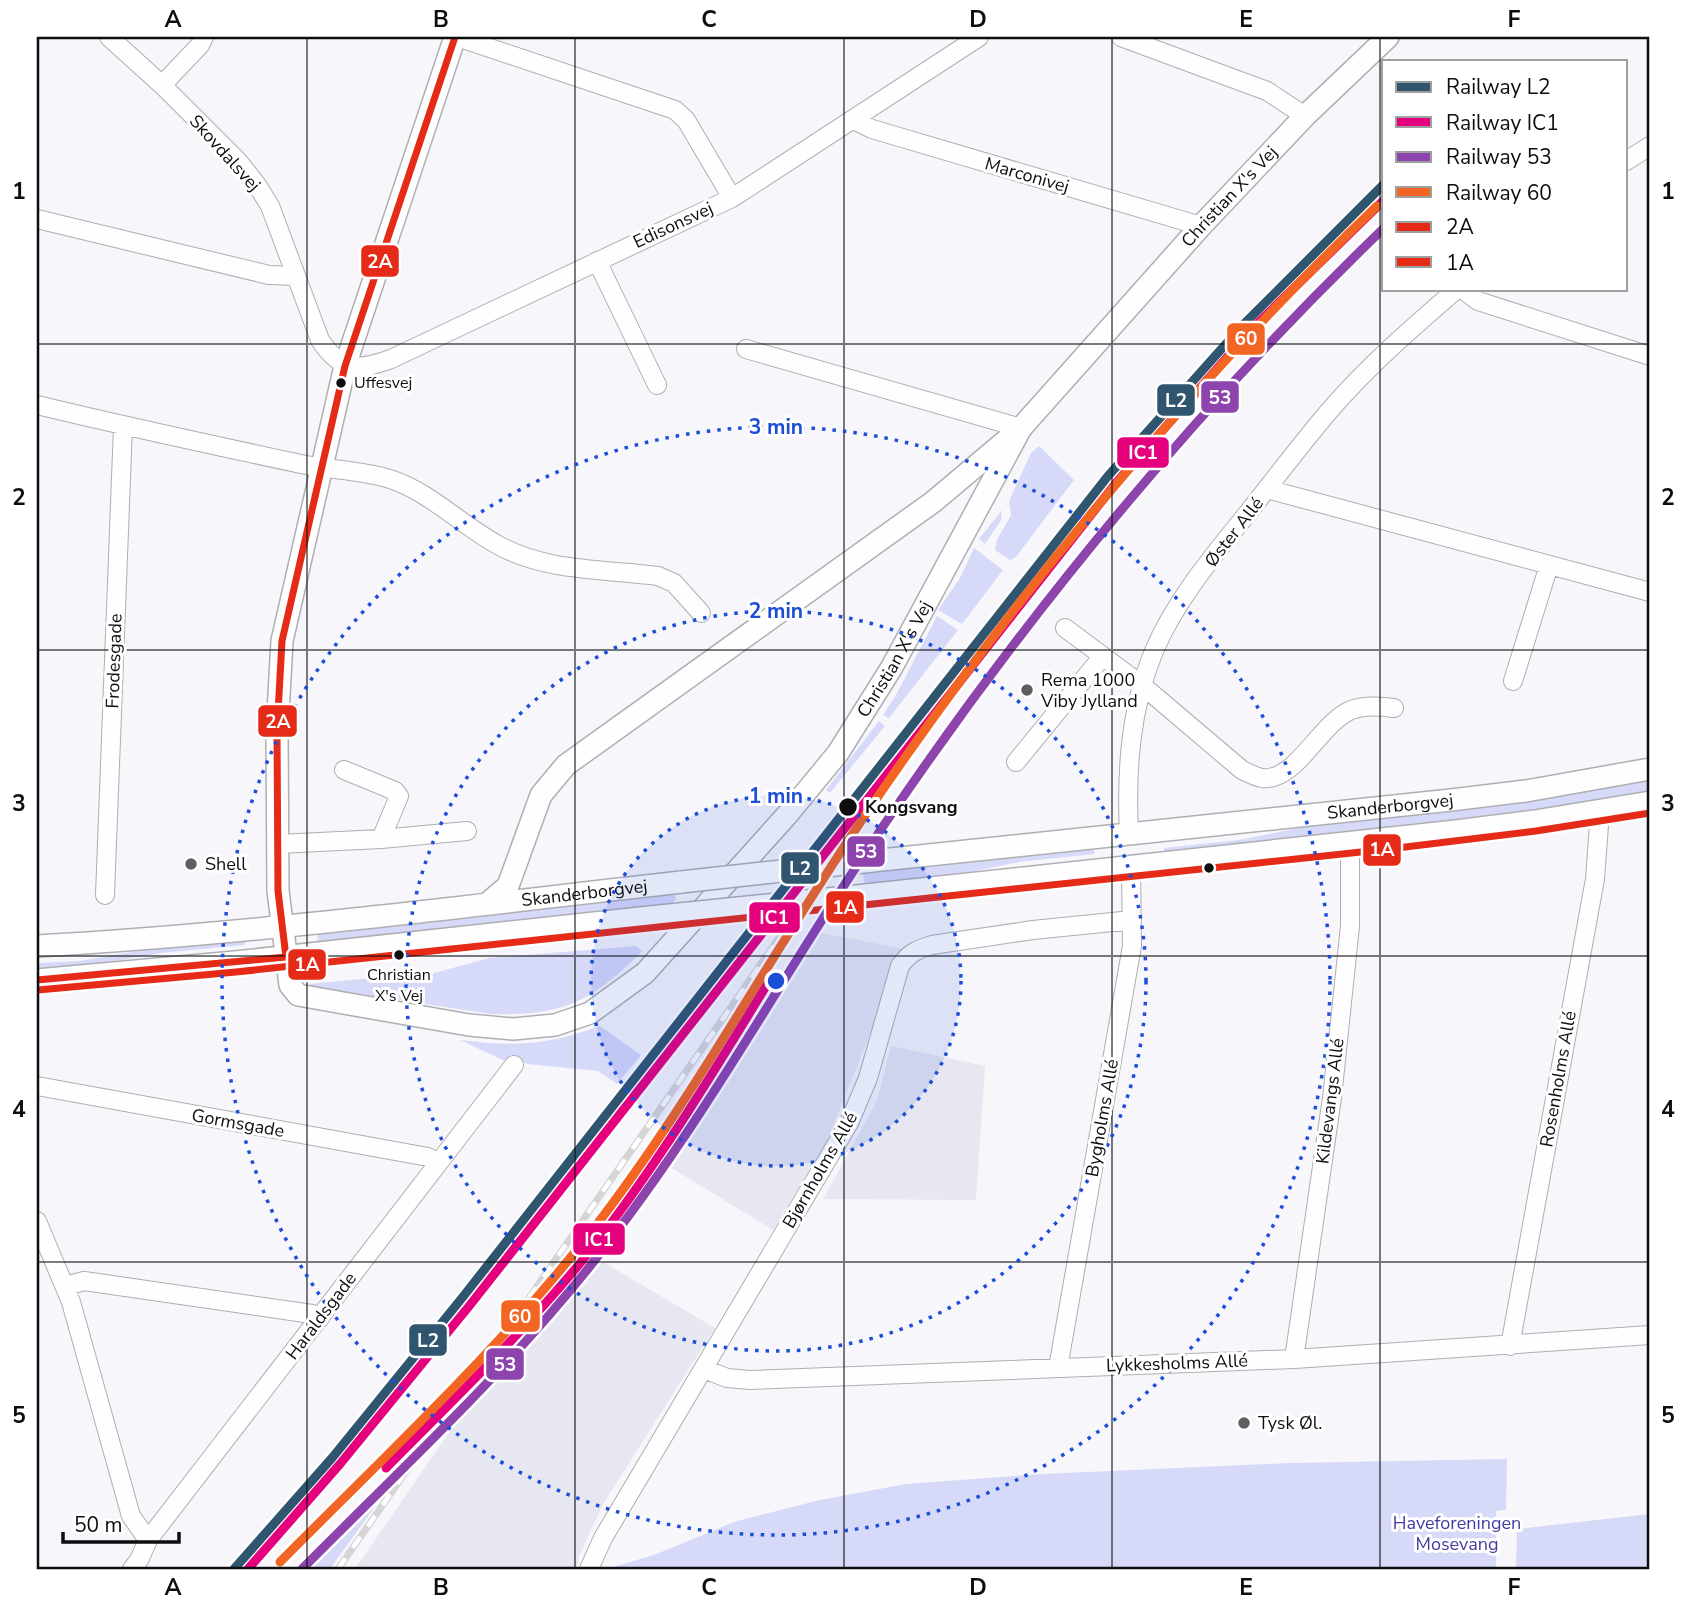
<svg xmlns="http://www.w3.org/2000/svg" width="1687" height="1606" font-family="'Nunito Sans',sans-serif">
  <style>
    .built { fill: #e6e7f1 }
    .green { fill: #d7d9f9 }
    .lines { fill: none; stroke-linecap: round; stroke-linejoin: round }
    .minor-casing { stroke: #aeafb2; stroke-width: 20 }
    .tertiary-casing { stroke: #aeafb2; stroke-width: 24 }
    .minor { stroke: #fefefe; stroke-width: 18 }
    .tertiary { stroke: #fefefe; stroke-width: 21 }
    .rail-casing { stroke: #d5d5d6; stroke-width: 7 }
    .rail { stroke: #fff; stroke-width: 4.5; stroke-dasharray: 13; stroke-linecap: butt }
    .tertiary-bridge-casing { stroke: #aeafb2; stroke-width: 24; stroke-linecap: butt }
    .tertiary-bridge { stroke: #fefefe; stroke-width: 21 }
    .bus-1-casing { stroke: #fff; stroke-width: 12 }
    .bus-2-casing { stroke: #fff; stroke-width: 12 }
    .bus-1 { stroke: #e52b18; stroke-width: 7 }
    .bus-2 { stroke: #e52b18; stroke-width: 7 }
    .rail-1-casing { stroke: #fff; stroke-width: 14 }
    .rail-2-casing { stroke: #fff; stroke-width: 14 }
    .rail-3-casing { stroke: #fff; stroke-width: 14 }
    .rail-4-casing { stroke: #fff; stroke-width: 14 }
    .rail-1 { stroke: #30556e; stroke-width: 9 }
    .rail-2 { stroke: #e5007d; stroke-width: 9 }
    .rail-3 { stroke: #8e44ad; stroke-width: 9 }
    .rail-4 { stroke: #f26522; stroke-width: 9 }
    .grid { fill: none; stroke: #0d0e10; stroke-width: 2; stroke-opacity: 0.55 }
    .ring { fill: none; stroke: #1d4ed8; stroke-width: 3.5; stroke-dasharray: 3.5 7 }
    .bus-dot { fill: #0d0e10; stroke: #fff; stroke-width: 2.5 }
    .poi-dot { fill: #5f5f62; stroke: #fff; stroke-width: 2.5 }
    .labels { text-anchor: middle; dominant-baseline: central; stroke-width: 6; stroke-linejoin: round; paint-order: stroke }
    .bus-label { font-size: 16px; fill: #0d0e10; stroke: #fff; text-anchor: start }
    .street-label { font-size: 18px; fill: #0d0e10; stroke: #fff }
    .poi-label { font-size: 18px; fill: #0d0e10; stroke: #fff; text-anchor: start }
    .stop-label { font-size: 18px; font-weight: bold; fill: #0d0e10; stroke: #fff; text-anchor: start }
    .park-label { font-size: 18px; fill: #433b9f; stroke: #fff }
    .centre { fill: #1d4ed8; stroke: #fff; stroke-width: 3.5 }
    .ring-label { font-size: 21px; text-anchor: middle; font-weight: bold; fill: #1d4ed8; stroke: #fff; stroke-width: 6; stroke-linejoin: round; paint-order: stroke }
    .line-badge { stroke: #fff; stroke-width: 2.5 }
    .badge-label { font-size: 19px; text-anchor: middle; font-weight: bold; fill: #fff }
    .neatline { fill: none; stroke: #0d0e10; stroke-width: 2.5 }
    .grid-label { font-size: 23px; text-anchor: middle; font-weight: bold; fill: #0d0e10 }
  </style>
  <rect width="100%" height="100%" fill="#f6f6fb"/>
  <!-- built -->
  <path class="built" d="M816 932 904 949 827 1141 773 1230 667 1165Z
    M891 1046 985 1066 976 1200 823 1199 877 1101Z
    M603 1262 715 1328 603 1504 579 1556 577 1569H355L475 1395Z"/>
  <!-- green -->
  <path class="green" d="M1039 446 1074 480 1016 557 1010 560 995 550 997 540 1011 515 1009 501 1031 453Z
    M1002 510 1001 520 985 544 979 539Z
    M974 548 1003 570 962 624 938 610 960 578Z
    M937 616 958 630 889 718 883 715 895 697Z
    M879 721 885 726 830 793 826 790Z
    M1650 779V792L1532 813 1164 854V848L1239 840 1314 825 1529 800Z
    M1094 848V854L1019 862 950 876 864 885 863 873Z
    M669 893 675 895 676 899 670 906 335 943 318 941 317 932Z
    M245 939V945L161 953 86 966 37 969V963L80 961 160 947Z
    M636 946 642 951C592 1002 563 1016 491 1014L313 987 309 984 394 976 398 979H407L410 975 431 974 489 958Z
    M600 1026 641 1055 617 1084 598 1071 527 1064 511 1055 505 1061 460 1040C514 1047 548 1045 600 1026Z
    M417 1448 330 1569H298Z
    M1507 1459 1506 1510 1496 1511V1569H606L654 1555 737 1521 820 1500 906 1484 1043 1474 1290 1463Z
    M1650 1514V1569H1516L1517 1529Z"/>
  <g class="lines">
    <defs>
      <path id="minor" d="M109 37 162 85 238 161 257 185 270 206 320 340C341 372 358 371 391 359L732 198 979 37
        M457 37 675 110 686 120 732 198
        M1121 37 1267 91 1305 116
        M162 85 200 45 204 37
        M854 120 872 129 1201 226
        M1626 161 1650 146
        M37 219 269 275 296 276
        M597 261 657 385
        M1462 289 1478 301 1650 356
        M746 349 1021 428
        M37 405C124 426 212 445 301 464 329 470 362 470 390 479 430 492 461 525 498 545 546 572 605 569 658 576L674 583 701 613
        M1267 489 1650 592
        M1065 628 1143 686 1242 770C1248 773 1256 777 1262 778 1296 782 1319 724 1351 710 1364 705 1380 706 1394 708
        M1513 681 1549 565
        M1016 762 1102 657
        M344 770 395 791 399 796 381 839
        M1129 834C1126 772 1130 709 1154 651 1175 601 1213 556 1247 514 1274 480 1301 444 1330 410 1368 366 1413 327 1457 289
        M278 844 381 839 467 831
        M105 895 123 426
        M37 1086 428 1157 437 1163
        M37 1221 71 1302 131 1516 148 1540
        M66 1286 84 1281 312 1314 320 1318
        M1510 1346 1595 879 1600 811
        M1294 1359 1332 1098 1350 926V843
        M1058 1368 1132 946 1131 867
        M704 1369 727 1378 750 1380 1294 1359 1650 1335
        M132 1569 139 1560 148 1540 514 1065
        M589 1569 603 1538 849 1123 868 1078 900 966C909 953 918 949 932 945L1033 930 1132 920"/>
      <g id="tertiary">
        <path id="s1" d="M455 37 345 366 282 641 277 731 278 891 290 985 298 995 469 1025 513 1029 555 1025 590 1013 645 973 787 815 838 753 892 667 1021 428"/>
        <path id="s2" d="M891 859 1451 800 1526 791 1650 769"/>
        <path d="M866 895 1456 831 1535 821 1650 802"/>
        <path id="s3" d="M488 903 508 886 541 795 566 765 933 502 1021 428 1201 226 1305 116 1388 37"/>
        <path id="s4" d="M37 946C252 934 467 906 681 882"/>
        <path d="M37 980 235 962 650 917"/>
      </g>
    </defs>
    <!-- minor casing -->
    <use href="#minor" class="minor-casing"/>
    <!-- tertiary casing -->
    <use href="#tertiary" class="tertiary-casing"/>
    <!-- minor -->
    <use href="#minor" class="minor"/>
    <!-- tertiary -->
    <use href="#tertiary" class="tertiary"/>
    <defs>
      <path id="rail" d="M499 1341 949 693
        M338 1569 442 1420"/>
    </defs>
    <!-- rail casing -->
    <use href="#rail" class="rail-casing"/>
    <!-- rail -->
    <use href="#rail" class="rail"/>
    <defs>
      <path id="tertiary-bridge" d="M681 882 891 859
        M650 917 866 895"/>
    </defs>
    <!-- tertiary-bridge casing -->
    <use href="#tertiary-bridge" class="tertiary-bridge-casing"/>
    <!-- tertiary-bridge -->
    <use href="#tertiary-bridge" class="tertiary-bridge"/>
    <defs>
      <path id="bus-1" d="M286 957 278 891 277 731 282 641 345 366 455 37
        M37 980 286 957"/>
      <path id="bus-2" d="M38 990 236 972 1389 849 1536 831 1650 813"/>
    </defs>
    <!-- bus-1 casing -->
    <use href="#bus-1" class="bus-1-casing"/>
    <!-- bus-2 casing -->
    <use href="#bus-2" class="bus-2-casing"/>
    <!-- bus-1 -->
    <use href="#bus-1" class="bus-1"/>
    <!-- bus-2 -->
    <use href="#bus-2" class="bus-2"/>
    <defs>
      <path id="rail-1" d="M234 1569 332 1458 462 1298 1108 476 1242 326 1384 184"/>
      <path id="rail-2" d="M386 1468C454 1399 525 1331 586 1256 655 1169 713 1073 771 978
        M248 1569 340 1464 470 1305 1116 483 1253 328 1384 200"/>
      <path id="rail-3" d="M302 1569C411 1459 528 1352 621 1226 719 1096 796 953 888 819 1033 606 1198 407 1384 228"/>
      <path id="rail-4" d="M280 1562C391 1450 508 1342 604 1215 701 1086 777 944 868 811 1017 592 1186 389 1377 206"/>
    </defs>
    <!-- rail-1 casing -->
    <use href="#rail-1" class="rail-1-casing"/>
    <!-- rail-2 casing -->
    <use href="#rail-2" class="rail-2-casing"/>
    <!-- rail-3 casing -->
    <use href="#rail-3" class="rail-3-casing"/>
    <!-- rail-4 casing -->
    <use href="#rail-4" class="rail-4-casing"/>
    <!-- rail-1 -->
    <use href="#rail-1" class="rail-1"/>
    <!-- rail-2 -->
    <use href="#rail-2" class="rail-2"/>
    <!-- rail-3 -->
    <use href="#rail-3" class="rail-3"/>
    <!-- rail-4 -->
    <use href="#rail-4" class="rail-4"/>
  </g>
  <!-- grid -->
  <path class="grid" d="M307 37V1569M575 37V1569M844 37V1569M1112 37V1569M1380 37V1569M37 344H1650M37 650H1650M37 956H1650M37 1262H1650"/>
  <!-- distance rings -->
  <circle cx="776" cy="981" r="185" fill="#1d4ed8" fill-opacity=".12"/>
  <g class="ring">
    <circle cx="776" cy="981" r="185"/>
    <circle cx="776" cy="981" r="370"/>
    <circle cx="776" cy="981" r="554"/>
  </g>
  <!-- markers -->
  <g class="bus-dot">
    <circle cx="341" cy="383" r="6"/>
    <circle cx="848" cy="807" r="10"/>
    <circle cx="1209" cy="868" r="6"/>
    <circle cx="399" cy="955" r="6"/>
  </g>
  <g class="poi-dot">
    <circle cx="1027" cy="690" r="7"/>
    <circle cx="191" cy="864" r="7"/>
    <circle cx="1244" cy="1423" r="7"/>
  </g>
  <g class="labels">
    <!-- bus labels -->
    <g class="bus-label">
      <text x="354" y="383">Uffesvej</text>
      <text x="399" y="975" text-anchor="middle">Christian<tspan x="399" dy="21">X's Vej</tspan></text>
    </g>
    <!-- street labels -->
    <g class="street-label">
      <text transform="translate(225 153) rotate(48)">Skovdalsvej</text>
      <text transform="translate(1027 175) rotate(16)">Marconivej</text>
      <text stroke="none"><textPath href="#s3" startOffset="1040">Christian X's Vej</textPath></text>
      <text transform="translate(673 225) rotate(-25)">Edisonsvej</text>
      <text transform="translate(1234 532) rotate(-52)">Øster Allé</text>
      <text stroke="none"><textPath href="#s1" startOffset="1754">Christian X's Vej</textPath></text>
      <text transform="translate(114 661) rotate(-88)">Frodesgade</text>
      <text stroke="none"><textPath href="#s2" startOffset="502">Skanderborgvej</textPath></text>
      <text stroke="none"><textPath href="#s4" startOffset="550">Skanderborgvej</textPath></text>
      <text transform="translate(1558 1079) rotate(-80)">Rosenholms Allé</text>
      <text transform="translate(1330 1101) rotate(-83)">Kildevangs Allé</text>
      <text transform="translate(1102 1118) rotate(-80)">Bygholms Allé</text>
      <text transform="translate(238 1123) rotate(10)">Gormsgade</text>
      <text transform="translate(820 1170) rotate(-60)">Bjørnholms Allé</text>
      <text transform="translate(321 1316) rotate(-53)">Haraldsgade</text>
      <text transform="translate(1177 1363) rotate(-2)">Lykkesholms Allé</text>
    </g>
    <!-- poi labels -->
    <g class="poi-label">
      <text x="1041" y="680">Rema 1000<tspan x="1041" dy="21">Viby Jylland</tspan></text>
      <text x="205" y="864">Shell</text>
      <text x="1258" y="1423">Tysk Øl.</text>
    </g>
    <!-- stop labels -->
    <g class="stop-label">
      <text x="865" y="807">Kongsvang</text>
    </g>
    <!-- park labels -->
    <g class="park-label">
      <text x="1457" y="1523">Haveforeningen<tspan x="1457" dy="21">Mosevang</tspan></text>
    </g>
  </g>
  <circle cx="776" cy="981" r="10" class="centre"/>
  <g class="ring-label">
    <text x="776" y="434">3 min</text>
    <text x="776" y="618">2 min</text>
    <text x="776" y="803">1 min</text>
  </g>
  <g class="line-badge">
    <rect x="360" y="244" width="40" height="34" rx="7" fill="#e52b18"/>
    <rect x="1226" y="322" width="40" height="34" rx="7" fill="#f26522"/>
    <rect x="1200" y="380" width="40" height="34" rx="7" fill="#8e44ad"/>
    <rect x="1156" y="383" width="40" height="34" rx="7" fill="#30556e"/>
    <rect x="1116" y="436" width="54" height="33" rx="7" fill="#e5007d"/>
    <rect x="257" y="704" width="41" height="34" rx="7" fill="#e52b18"/>
    <rect x="1362" y="833" width="40" height="34" rx="7" fill="#e52b18"/>
    <rect x="846" y="835" width="40" height="33" rx="7" fill="#8e44ad"/>
    <rect x="780" y="851" width="40" height="34" rx="7" fill="#30556e"/>
    <rect x="825" y="890" width="40" height="34" rx="7" fill="#e52b18"/>
    <rect x="748" y="901" width="53" height="33" rx="7" fill="#e5007d"/>
    <rect x="287" y="948" width="40" height="33" rx="7" fill="#e52b18"/>
    <rect x="572" y="1222" width="54" height="34" rx="7" fill="#e5007d"/>
    <rect x="500" y="1299" width="41" height="34" rx="7" fill="#f26522"/>
    <rect x="408" y="1323" width="40" height="34" rx="7" fill="#30556e"/>
    <rect x="485" y="1347" width="40" height="34" rx="7" fill="#8e44ad"/>
  </g>
  <g class="badge-label">
    <text x="380" y="268">2A</text>
    <text x="1246" y="345">60</text>
    <text x="1220" y="404">53</text>
    <text x="1176" y="407">L2</text>
    <text x="1143" y="459">IC1</text>
    <text x="278" y="728">2A</text>
    <text x="1382" y="856">1A</text>
    <text x="866" y="858">53</text>
    <text x="800" y="875">L2</text>
    <text x="845" y="914">1A</text>
    <text x="774" y="924">IC1</text>
    <text x="307" y="971">1A</text>
    <text x="599" y="1246">IC1</text>
    <text x="520" y="1323">60</text>
    <text x="428" y="1347">L2</text>
    <text x="505" y="1371">53</text>
  </g>
  <!-- border -->
  <rect width="1687" height="1606" fill="none" stroke="#ffffff" stroke-width="77"/>
  <!-- legend -->
  <rect x="1382" y="60" width="245" height="231" fill="#ffffff" stroke="#9e9f9f" stroke-width="2"/>
  <rect x="1396" y="82" width="35" height="10" fill="#30556e" stroke="#9e9f9f" stroke-width="2"/>
  <text x="1446" y="94" font-size="21" fill="#0d0e10">Railway L2</text>
  <rect x="1396" y="117" width="35" height="10" fill="#e5007d" stroke="#9e9f9f" stroke-width="2"/>
  <text x="1446" y="130" font-size="21" fill="#0d0e10">Railway IC1</text>
  <rect x="1396" y="152" width="35" height="10" fill="#8e44ad" stroke="#9e9f9f" stroke-width="2"/>
  <text x="1446" y="164" font-size="21" fill="#0d0e10">Railway 53</text>
  <rect x="1396" y="187" width="35" height="10" fill="#f26522" stroke="#9e9f9f" stroke-width="2"/>
  <text x="1446" y="200" font-size="21" fill="#0d0e10">Railway 60</text>
  <rect x="1396" y="222" width="35" height="10" fill="#e52b18" stroke="#9e9f9f" stroke-width="2"/>
  <text x="1446" y="234" font-size="21" fill="#0d0e10">2A</text>
  <rect x="1396" y="257" width="35" height="10" fill="#e52b18" stroke="#9e9f9f" stroke-width="2"/>
  <text x="1446" y="270" font-size="21" fill="#0d0e10">1A</text>
  <!-- scale -->
  <path d="M63 1532v10h116v-10" fill="none" stroke="#0d0e10" stroke-width="3.5"/>
  <text x="74" y="1532" font-size="21" fill="#0d0e10" stroke="#ffffff" stroke-width="5" paint-order="stroke">50 m</text>
  <rect x="38" y="38" width="1610" height="1530" class="neatline"/>
  <g class="grid-label">
    <text x="173" y="27">A</text>
    <text x="441" y="27">B</text>
    <text x="709" y="27">C</text>
    <text x="978" y="27">D</text>
    <text x="1246" y="27">E</text>
    <text x="1514" y="27">F</text>
    <text x="19" y="199">1</text>
    <text x="1668" y="199">1</text>
    <text x="19" y="505">2</text>
    <text x="1668" y="505">2</text>
    <text x="19" y="811">3</text>
    <text x="1668" y="811">3</text>
    <text x="19" y="1117">4</text>
    <text x="1668" y="1117">4</text>
    <text x="19" y="1423">5</text>
    <text x="1668" y="1423">5</text>
    <text x="173" y="1595">A</text>
    <text x="441" y="1595">B</text>
    <text x="709" y="1595">C</text>
    <text x="978" y="1595">D</text>
    <text x="1246" y="1595">E</text>
    <text x="1514" y="1595">F</text>
  </g>
</svg>
